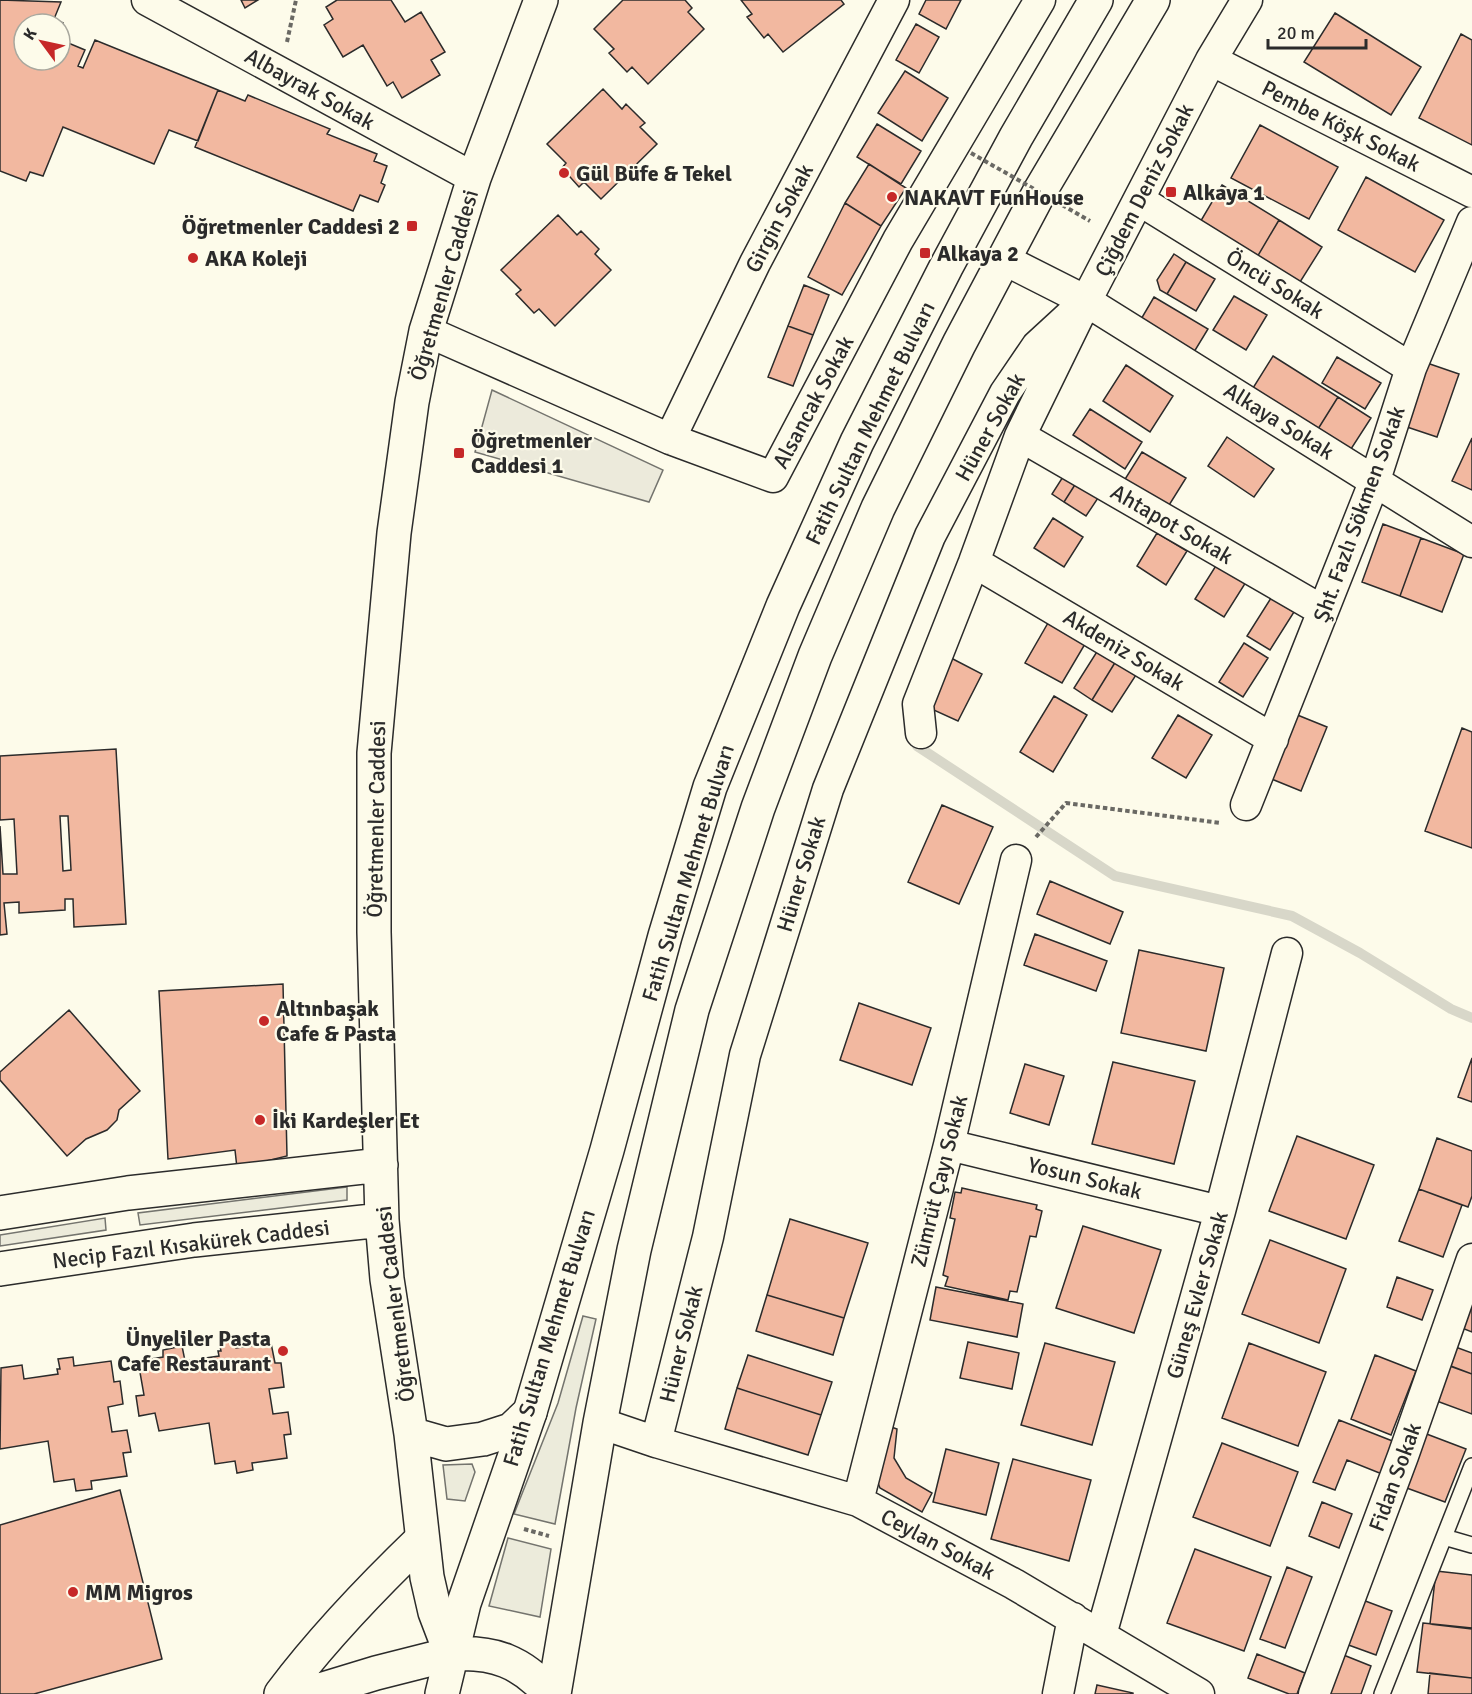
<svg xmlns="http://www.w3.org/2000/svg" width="1472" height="1694" font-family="Signika,sans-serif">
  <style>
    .green { fill: #ecebdb; stroke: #74746e; stroke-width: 1.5 }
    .parking { fill: #eceadb; stroke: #74746e; stroke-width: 1.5 }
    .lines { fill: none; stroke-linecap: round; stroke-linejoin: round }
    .stream { stroke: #d8d7c9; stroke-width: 10 }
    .building { fill: #f2b8a0; stroke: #2b2b2b; stroke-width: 1.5; fill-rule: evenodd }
    .service-casing { stroke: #2b2b2b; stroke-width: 18 }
    .minor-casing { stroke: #2b2b2b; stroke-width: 33 }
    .tertiary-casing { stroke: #2b2b2b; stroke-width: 36 }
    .secondary-casing { stroke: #2b2b2b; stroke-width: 36 }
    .primary-casing { stroke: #2b2b2b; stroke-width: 36 }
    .path { stroke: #6a6964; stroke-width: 4; stroke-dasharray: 4.5 3; stroke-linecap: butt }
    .service { stroke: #fdfbea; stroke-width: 15 }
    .minor { stroke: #fdfbea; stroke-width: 30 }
    .tertiary { stroke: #fdfbea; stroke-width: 33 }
    .secondary { stroke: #fdfbea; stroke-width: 33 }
    .primary { stroke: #fdfbea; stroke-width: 33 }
    .path-bridge { stroke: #6a6964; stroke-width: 4; stroke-dasharray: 4.5 3; stroke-linecap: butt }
    .poi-dot { fill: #c62828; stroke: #fdfbea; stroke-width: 2 }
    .labels { text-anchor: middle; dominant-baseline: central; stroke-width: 4.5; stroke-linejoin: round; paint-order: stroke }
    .street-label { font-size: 22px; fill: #2b2b2b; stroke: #fdfbea }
    .poi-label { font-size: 22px; font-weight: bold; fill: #2b2b2b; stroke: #fdfbea; text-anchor: start }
  </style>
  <rect width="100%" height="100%" fill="#fdfbea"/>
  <!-- green -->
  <path class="green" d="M347 1187V1200L140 1225 138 1213Z
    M105 1218 106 1230 0 1246V1235Z
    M583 1316 596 1319 576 1408 555 1524 514 1514 558 1403Z
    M472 1464 475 1472 465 1501 447 1499 443 1465Z
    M508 1538 551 1549 540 1617 489 1606Z"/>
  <!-- parking -->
  <path class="parking" d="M492 390 663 470 649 502 475 452Z"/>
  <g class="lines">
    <!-- stream -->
    <path class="stream" d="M917 746 1115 876 1292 916 1360 953 1451 1009 1472 1018"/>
  </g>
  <!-- building -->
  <path class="building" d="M0 0 61 2 54 19 63 23 60 31V24H24V60H60L66 42 85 50 78 66 83 68 95 40 218 90 198 141 169 130 154 164 63 127 43 176 30 172 26 181 0 171Z
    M241 0H258L245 8Z
    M337 0H391L405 22 421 12 445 52 431 60 440 75 402 98 393 82 387 86 363 45 343 57 324 25 333 19 326 7Z
    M623 0H685L692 8 688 12 704 29 648 84 632 67 627 72 609 53 614 49 594 29Z
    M741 0H841L844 4 783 52 768 34 764 38 747 17 752 14Z
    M926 0H961L946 29 919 14Z
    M1335 13 1421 67 1391 115 1304 62Z
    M916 24 939 37 919 73 896 60Z
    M1461 34 1472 40V145L1419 118Z
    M905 71 948 98 922 141 878 113Z
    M603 89 622 109 626 104 645 123 640 127 657 144 601 199 584 182 579 187 562 168 566 163 547 144Z
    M218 90 245 101 248 95 330 129 327 134 377 154 374 161 387 166 381 183 385 185 378 202 360 195 353 211 195 147Z
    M877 124 921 151 901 184 857 157Z
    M1260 125 1338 167 1309 219 1231 178Z
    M869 164 906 188 881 226 845 203Z
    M1366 177 1444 220 1415 272 1338 230Z
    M1222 185 1279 220 1253 264 1196 229Z
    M845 203 881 226 842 295 808 277Z
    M558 215 577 235 581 231 599 249 595 254 611 270 555 326 539 309 534 313 516 294 521 290 501 270Z
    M1279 220 1322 247 1295 290 1253 264Z
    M1174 254 1186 262 1167 294 1160 290 1157 280Z
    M1186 262 1215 279 1196 311 1167 294Z
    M804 285 829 295 813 335 788 326Z
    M1234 296 1267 315 1246 350 1213 330Z
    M1154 297 1208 329 1191 357 1137 326Z
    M788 326 813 335 793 386 768 377Z
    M1273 356 1338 397 1318 429 1253 388Z
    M1337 357 1381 383 1365 409 1322 383Z
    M1427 363 1459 374 1437 437 1404 426Z
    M1126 365 1173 396 1150 432 1103 401Z
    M1338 397 1371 418 1351 449 1318 429Z
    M1090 409 1142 442 1125 469 1073 435Z
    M1227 437 1274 469 1254 497 1208 466Z
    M1472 438V490L1452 481Z
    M1142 452 1186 478 1166 510 1122 484Z
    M1066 472 1078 480 1064 502 1052 494Z
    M1078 480 1100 495 1086 516 1064 502Z
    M1053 518 1083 537 1064 567 1034 548Z
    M1383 524 1421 538 1400 596 1362 582Z
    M1157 533 1187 551 1166 585 1137 566Z
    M1421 538 1464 554 1442 612 1400 596Z
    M1217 564 1246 582 1224 617 1195 599Z
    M1271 598 1294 612 1270 650 1247 636Z
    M1048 623 1085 644 1062 683 1025 663Z
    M1244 643 1268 658 1243 697 1219 682Z
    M1098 650 1116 661 1092 700 1074 688Z
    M951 658 982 674 958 721 927 707Z
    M1116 661 1136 675 1112 712 1092 700Z
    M1054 696 1087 715 1053 772 1020 752Z
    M1290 712 1327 727 1301 791 1264 776Z
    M1178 715 1212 735 1186 778 1152 758Z
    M1462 728 1472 732V848L1425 831Z
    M116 749 126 924 74 927 73 899H65V910L19 913V902L4 903 7 934 0 935V826L3 874H17L14 819 0 820V756ZM60 816H68L71 870 63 871Z
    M942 805 993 827 959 904 908 882Z
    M1050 881 1123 912 1110 944 1037 914Z
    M1035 934 1107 961 1096 991 1024 965Z
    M1139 950 1224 968 1206 1051 1121 1033Z
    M283 984 287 1156 237 1168 235 1150 168 1159 159 991Z
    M859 1003 931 1028 912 1085 840 1060Z
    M69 1010 140 1091 119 1110 117 1120 107 1130 86 1139 67 1156 0 1080V1072Z
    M1472 1058V1102L1458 1097Z
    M1113 1062 1195 1081 1174 1164 1092 1144Z
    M1025 1064 1064 1076 1049 1125 1010 1113Z
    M1297 1136 1374 1165 1346 1239 1269 1211Z
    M1437 1138 1472 1151V1196L1468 1207 1419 1189Z
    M962 1188 1037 1205 1036 1209 1042 1211 1036 1237 1030 1236 1017 1292 1010 1291 1008 1300 945 1286 948 1277 943 1275 955 1219 950 1218 955 1192 961 1193Z
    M1419 1189 1462 1205 1443 1257 1399 1241Z
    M790 1219 868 1243 844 1318 767 1295Z
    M1083 1226 1161 1250 1134 1333 1056 1308Z
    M1270 1240 1346 1269 1319 1343 1242 1314Z
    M1397 1277 1433 1290 1422 1320 1387 1307Z
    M936 1287 1023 1304 1017 1337 930 1320Z
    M767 1295 844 1318 833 1355 756 1331Z
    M1472 1300V1332L1462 1328Z
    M234 1339 236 1348 271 1343 275 1363H281L284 1387 269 1389 273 1414 288 1412 291 1434 284 1435 287 1458 252 1463 253 1470 237 1473 235 1461 215 1464 209 1423 159 1431 155 1413 139 1416 136 1396 144 1395 138 1361 163 1357V1350L182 1346 185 1361 219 1356 218 1351H221L219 1341Z
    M968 1342 1019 1353 1012 1389 960 1378Z
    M1045 1343 1115 1362 1092 1445 1021 1425Z
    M1249 1343 1326 1372 1298 1446 1222 1418Z
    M1450 1345 1472 1353V1374L1443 1363Z
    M748 1355 832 1382 821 1415 737 1388Z
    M1375 1355 1416 1371 1391 1435 1351 1419Z
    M73 1357 74 1366 111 1361 114 1382 120 1381 123 1404 108 1407 112 1432 127 1430 131 1452 123 1453 127 1476 91 1481 92 1489 76 1491 74 1479 54 1482 48 1441 0 1449 1 1368 22 1365 24 1379 58 1374 57 1369H60L58 1359Z
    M1447 1365 1472 1374V1414L1434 1400Z
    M737 1388 821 1415 808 1455 725 1429Z
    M1339 1420 1395 1442 1382 1474 1347 1460 1335 1490 1313 1482Z
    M883 1424 897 1429 894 1458 906 1478 932 1493 922 1512 880 1488 872 1468Z
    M1424 1433 1466 1449 1445 1502 1404 1487Z
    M1222 1443 1298 1472 1270 1546 1193 1517Z
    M946 1449 999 1463 986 1515 933 1502Z
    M1013 1459 1091 1480 1069 1561 991 1539Z
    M120 1490 162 1659 34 1694H0V1525Z
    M1322 1502 1352 1514 1339 1548 1309 1536Z
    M1195 1549 1271 1577 1244 1651 1167 1623Z
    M1287 1567 1312 1577 1285 1648 1260 1639Z
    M1436 1571 1472 1575V1629L1430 1624Z
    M1360 1599 1392 1611 1376 1655 1343 1643Z
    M1423 1623 1472 1628V1678L1417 1672Z
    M1336 1652 1371 1666 1361 1694H1320Z
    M1257 1654 1305 1673 1297 1694H1289L1248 1678Z
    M1430 1673 1472 1678V1694H1428Z
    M1097 1685 1133 1693V1694H1095Z"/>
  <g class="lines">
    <defs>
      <path id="service" d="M1444 1537 1472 1545
        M1382 1694 1472 1466"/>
      <path id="minor" d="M147 0 474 178
        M1211 60 1472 192
        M1139 200 1411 368
        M1005 260 1086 301 1472 542
        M426 331 670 439 773 477 898 240 1040 0
        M1020 436 1323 611
        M670 439 755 263 894 0
        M974 562 1273 739
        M921 733 918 704 974 562 1020 436 1086 301 1211 60 1247 0
        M1246 805 1375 480 1411 368 1472 222
        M949 1145 1220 1211
        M600 1423 656 1442 708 1237 745 1055 828 789 930 536 1005 393 1037 346 1086 301
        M656 1442 858 1501 1014 1584 1199 1694
        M858 1501 949 1145 1016 860
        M1101 1635 1220 1211 1287 953
        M1058 1694 1073 1618
        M1314 1694 1403 1456 1472 1259"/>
      <path id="tertiary" d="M281 1694C323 1638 371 1588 422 1539
        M307 1694 376 1673 451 1654"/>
      <path id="secondary" d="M0 1213 128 1193 381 1165
        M0 1269 194 1240 382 1220
        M411 1434 446 1444 483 1439 511 1430 530 1412
        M451 1654 435 1612 427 1577 411 1434 387 1279 382 1220 374 932V753L394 533 412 402 426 331 474 178 541 0"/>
      <path id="primary" d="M451 1654C494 1651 522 1662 550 1694
        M442 1694 464 1603 530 1412 607 1150 665 936 710 787 783 606 857 442 946 267 1016 137 1096 0
        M554 1694 600 1423 634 1250 692 1010 758 808 815 656 878 508 959 344 1040 191 1153 0"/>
    </defs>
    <!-- service casing -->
    <use href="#service" class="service-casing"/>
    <!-- minor casing -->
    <use href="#minor" class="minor-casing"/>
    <!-- tertiary casing -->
    <use href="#tertiary" class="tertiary-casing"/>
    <!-- secondary casing -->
    <use href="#secondary" class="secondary-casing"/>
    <!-- primary casing -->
    <use href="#primary" class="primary-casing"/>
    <!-- path -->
    <path class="path" d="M287 42 296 0
      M1036 837 1066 803 1221 823
      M524 1529 549 1536"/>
    <!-- service -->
    <use href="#service" class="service"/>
    <!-- minor -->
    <use href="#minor" class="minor"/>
    <!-- tertiary -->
    <use href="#tertiary" class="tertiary"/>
    <!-- secondary -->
    <use href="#secondary" class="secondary"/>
    <!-- primary -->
    <use href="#primary" class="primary"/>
    <!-- path-bridge -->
    <path class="path-bridge" d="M971 153 1090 221"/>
  </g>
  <!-- markers -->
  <g class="poi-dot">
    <circle cx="564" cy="173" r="6"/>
    <rect x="1165" y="186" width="12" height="12" rx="3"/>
    <circle cx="892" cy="197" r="6"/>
    <rect x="406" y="220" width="12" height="12" rx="3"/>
    <rect x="919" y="247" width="12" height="12" rx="3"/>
    <circle cx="193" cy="258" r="6"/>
    <rect x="453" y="447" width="12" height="12" rx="3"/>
    <circle cx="264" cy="1021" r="6"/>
    <circle cx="260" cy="1120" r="6"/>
    <circle cx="283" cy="1351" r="6"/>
    <circle cx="73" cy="1592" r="6"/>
  </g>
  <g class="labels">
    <!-- street labels -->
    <g class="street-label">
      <text transform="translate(310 89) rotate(29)">Albayrak Sokak</text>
      <text transform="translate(1341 126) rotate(27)">Pembe Köşk Sokak</text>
      <text transform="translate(1144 190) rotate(-63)">Çiğdem Deniz Sokak</text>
      <text transform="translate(779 218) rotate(-62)">Girgin Sokak</text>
      <text transform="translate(1275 284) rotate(32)">Öncü Sokak</text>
      <text transform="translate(444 285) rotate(-74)">Öğretmenler Caddesi</text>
      <text transform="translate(813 402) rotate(-62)">Alsancak Sokak</text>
      <text transform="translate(1279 421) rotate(32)">Alkaya Sokak</text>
      <text transform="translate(870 423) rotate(-64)">Fatih Sultan Mehmet Bulvarı</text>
      <text transform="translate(990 427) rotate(-61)">Hüner Sokak</text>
      <text transform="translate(1359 514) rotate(-70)">Şht. Fazlı Sökmen Sokak</text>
      <text transform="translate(1172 524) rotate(30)">Ahtapot Sokak</text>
      <text transform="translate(1124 650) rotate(31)">Akdeniz Sokak</text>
      <text transform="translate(376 819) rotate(-89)">Öğretmenler Caddesi</text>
      <text transform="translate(688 873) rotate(-73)">Fatih Sultan Mehmet Bulvarı</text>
      <text transform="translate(801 874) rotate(-73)">Hüner Sokak</text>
      <text transform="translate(1085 1178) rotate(14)">Yosun Sokak</text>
      <text transform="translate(939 1181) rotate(-76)">Zümrüt Çayı Sokak</text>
      <text transform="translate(191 1244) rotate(-7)">Necip Fazıl Kısakürek Caddesi</text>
      <text transform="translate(1197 1295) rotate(-74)">Güneş Evler Sokak</text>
      <text transform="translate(395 1304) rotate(-97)">Öğretmenler Caddesi</text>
      <text transform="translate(549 1338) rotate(-73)">Fatih Sultan Mehmet Bulvarı</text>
      <text transform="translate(681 1344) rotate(-76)">Hüner Sokak</text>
      <text transform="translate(1395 1477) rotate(-70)">Fidan Sokak</text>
      <text transform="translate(938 1544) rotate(28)">Ceylan Sokak</text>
    </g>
    <!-- poi labels -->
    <g class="poi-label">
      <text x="576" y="173">Gül Büfe &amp; Tekel</text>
      <text x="1183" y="192">Alkaya 1</text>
      <text x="904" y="197">NAKAVT FunHouse</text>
      <text x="400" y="226" text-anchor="end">Öğretmenler Caddesi 2</text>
      <text x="937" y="253">Alkaya 2</text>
      <text x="205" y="258">AKA Koleji</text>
      <text x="471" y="440">Öğretmenler<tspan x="471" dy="25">Caddesi 1</tspan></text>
      <text x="276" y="1008">Altınbaşak<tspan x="276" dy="25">Cafe &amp; Pasta</tspan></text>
      <text x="272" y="1120">İki Kardeşler Et</text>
      <text x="271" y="1338" text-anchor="end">Ünyeliler Pasta<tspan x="271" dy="25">Cafe Restaurant</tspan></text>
      <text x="85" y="1592">MM Migros</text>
    </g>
  </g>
  <!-- north arrow -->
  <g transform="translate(42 42) rotate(303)"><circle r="28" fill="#fdfbea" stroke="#a9a89e" stroke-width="1.5"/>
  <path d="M0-4.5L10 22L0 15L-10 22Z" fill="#c62828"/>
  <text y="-9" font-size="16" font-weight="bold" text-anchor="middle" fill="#2b2b2b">K</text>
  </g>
  <!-- scale -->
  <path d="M1268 39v9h98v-9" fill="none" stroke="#2b2b2b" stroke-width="3"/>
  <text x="1277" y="39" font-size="18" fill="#2b2b2b" stroke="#fdfbea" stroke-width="4.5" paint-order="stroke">20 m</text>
</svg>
